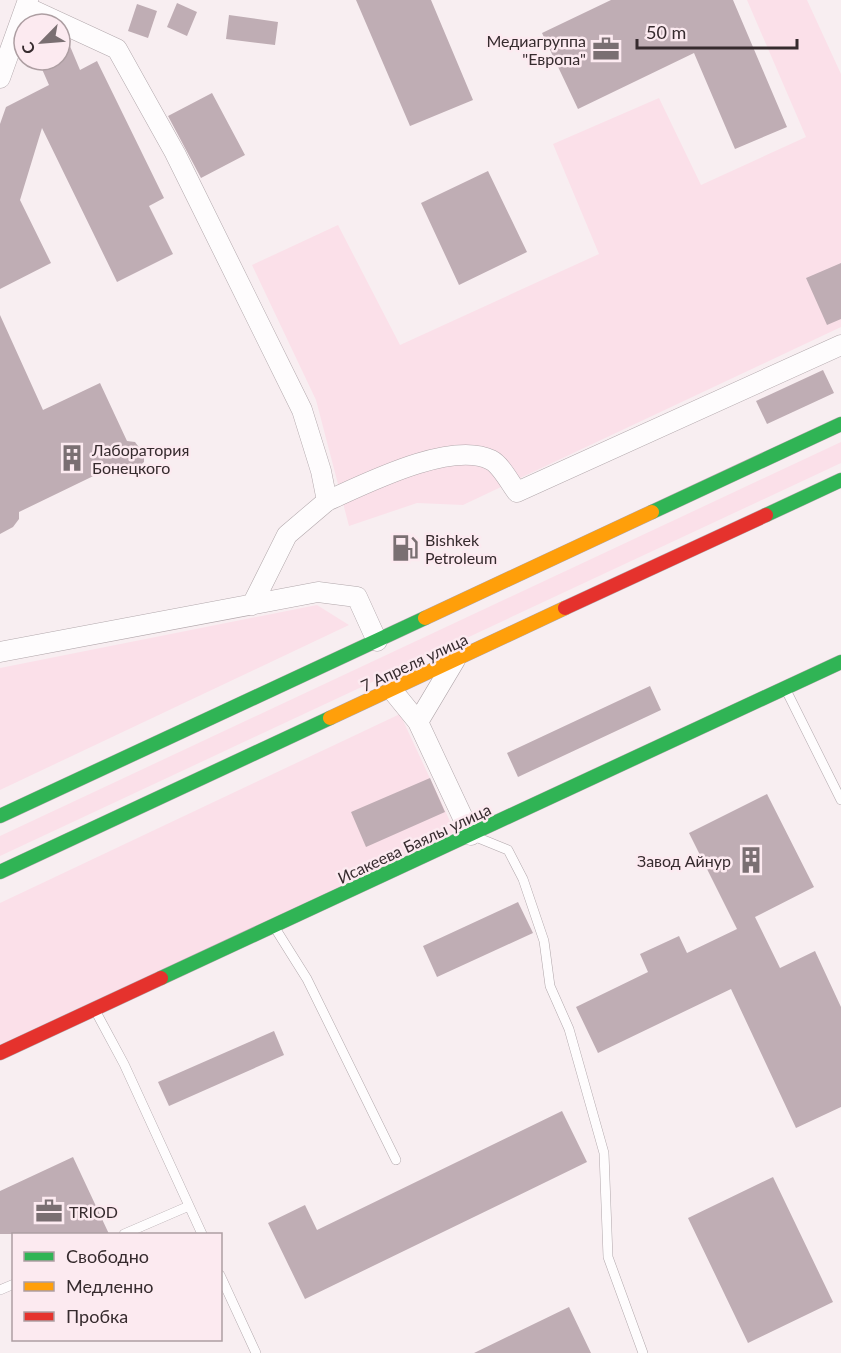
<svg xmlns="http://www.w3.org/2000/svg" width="841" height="1353" font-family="Lato,sans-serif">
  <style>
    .green { fill: #fbe0e9 }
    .building { fill: #bfadb4 }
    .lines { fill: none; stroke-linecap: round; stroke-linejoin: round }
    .lane-casing { stroke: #b1a7ab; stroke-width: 10 }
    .street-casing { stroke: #b1a7ab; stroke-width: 21 }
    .fast-casing { stroke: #b1a7ab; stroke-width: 15 }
    .slow-casing { stroke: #b1a7ab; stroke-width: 15 }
    .jam-casing { stroke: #b1a7ab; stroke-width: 15 }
    .lane { stroke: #fefcfd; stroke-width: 9 }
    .street { stroke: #fefcfd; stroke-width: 20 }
    .fast { stroke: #30b455; stroke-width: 14 }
    .slow { stroke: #ff9f0a; stroke-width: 14 }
    .jam { stroke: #e5322d; stroke-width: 14 }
    .labels { text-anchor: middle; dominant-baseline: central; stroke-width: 5; stroke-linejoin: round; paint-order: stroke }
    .poi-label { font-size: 16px; fill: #362b2e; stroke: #fceaf0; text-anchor: start }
    .street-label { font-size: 16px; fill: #362b2e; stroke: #fceaf0 }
  </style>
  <rect width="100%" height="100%" fill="#f8eef1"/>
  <!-- green -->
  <path class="green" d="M747 0H807L841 74V327L463 505 417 503 349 526 316 400 252 265 338 225 400 345 599 254 553 144 659 98 701 185 806 137Z
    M841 442V463L0 856V836Z
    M317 605 349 625 0 790V668Z
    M400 714 455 832 0 1047V903Z"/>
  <!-- building -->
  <path class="building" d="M356 0H431L473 100 410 126Z
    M611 0H733L787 127 735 149 694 53 578 109 542 33Z
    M177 3 197 12 187 36 167 27Z
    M137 4 157 11 148 38 128 31Z
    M229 15 278 22 275 45 226 39Z
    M60 36 67 39 80 70 97 61 164 198 149 206 173 254 117 282 42 128 20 200 51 263 0 289V124L6 107 49 85 38 60H60Z
    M212 93 245 155 201 178 168 116Z
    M488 171 527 252 459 285 421 203Z
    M841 263V319L827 325 806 278Z
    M0 315 43 410 100 383 127 441 135 442 144 454V462L132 472 112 467 19 512V519L13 527 0 534Z
    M823 370 834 393 767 424 756 401Z
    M650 686 661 710 518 777 507 753Z
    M430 778 445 812 366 847 351 812Z
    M767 794 814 887 755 917 780 968 815 951 841 1007V1107L796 1128 731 989 598 1053 576 1007 648 972 640 954 679 936 687 953 737 929 689 833Z
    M518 902 533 933 437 977 423 946Z
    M274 1031 284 1055 169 1106 158 1082Z
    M562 1111 587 1162 305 1299 268 1223 305 1205 317 1230Z
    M73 1157 109 1234H0V1191Z
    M773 1177 833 1302 748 1343 688 1218Z
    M569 1307 591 1353H474Z"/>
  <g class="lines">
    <defs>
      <path id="lane" d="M786 690 841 800
        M476 837 508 850 523 879 544 941 550 986 569 1029 604 1153 608 1257 643 1353
        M275 928 307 979 396 1160
        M96 1012 124 1064 202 1234
        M124 1234 189 1206
        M220 1275 256 1353
        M0 1290 14 1284"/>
      <path id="street" d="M26 7 117 49 175 153 302 410 321 471 327 501 287 535 252 605
        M0 78 28 0
        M327 501C365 484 451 440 491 460 501 465 510 483 517 492L841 345
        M0 652 318 592 357 597 377 641
        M392 690 418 722 471 835
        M418 722 455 660"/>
      <path id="fast" d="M652 512 841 424
        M766 515 841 480
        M0 816 425 618
        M0 872 330 718
        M161 978 841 662"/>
      <path id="slow" d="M425 618 652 512
        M330 718 565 608"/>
      <path id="jam" d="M565 608 766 515
        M0 1053 161 978"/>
    </defs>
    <!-- lane casing -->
    <use href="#lane" class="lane-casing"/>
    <!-- street casing -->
    <use href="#street" class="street-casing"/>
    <!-- fast casing -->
    <use href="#fast" class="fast-casing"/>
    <!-- slow casing -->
    <use href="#slow" class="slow-casing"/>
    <!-- jam casing -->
    <use href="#jam" class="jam-casing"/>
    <!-- lane -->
    <use href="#lane" class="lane"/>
    <!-- street -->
    <use href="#street" class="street"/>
    <!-- fast -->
    <use href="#fast" class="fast"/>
    <!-- slow -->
    <use href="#slow" class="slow"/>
    <!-- jam -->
    <use href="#jam" class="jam"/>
  </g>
  <!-- icons -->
  <defs>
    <symbol id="office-bare" viewBox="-9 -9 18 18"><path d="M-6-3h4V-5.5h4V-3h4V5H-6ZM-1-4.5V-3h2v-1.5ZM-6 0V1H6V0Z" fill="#7a6f72" stroke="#fceaf0" stroke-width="2.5" paint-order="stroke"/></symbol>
    <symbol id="building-bare" viewBox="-9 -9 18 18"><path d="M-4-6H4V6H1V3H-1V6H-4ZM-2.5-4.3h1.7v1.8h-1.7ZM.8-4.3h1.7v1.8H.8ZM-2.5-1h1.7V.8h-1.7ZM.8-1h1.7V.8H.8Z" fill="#7a6f72" stroke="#fceaf0" stroke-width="2.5" paint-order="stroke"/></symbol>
    <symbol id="fuel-bare" viewBox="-9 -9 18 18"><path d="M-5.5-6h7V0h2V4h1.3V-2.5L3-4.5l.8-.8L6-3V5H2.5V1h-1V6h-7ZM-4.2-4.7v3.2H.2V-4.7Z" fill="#7a6f72" stroke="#fceaf0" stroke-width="2.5" paint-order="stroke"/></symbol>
  </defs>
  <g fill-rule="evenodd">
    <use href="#office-bare" x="587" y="30" width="38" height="38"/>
    <use href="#building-bare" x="53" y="439" width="38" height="38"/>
    <use href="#fuel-bare" x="386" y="529" width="38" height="38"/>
    <use href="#building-bare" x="732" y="841" width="38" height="38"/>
    <use href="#office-bare" x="30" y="1192" width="38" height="38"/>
  </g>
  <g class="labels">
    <!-- poi labels -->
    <g class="poi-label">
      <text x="586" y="40" text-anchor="end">Медиагруппа<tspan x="586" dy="18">"Европа"</tspan></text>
      <text x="92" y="449">Лаборатория<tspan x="92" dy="18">Бонецкого</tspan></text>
      <text x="425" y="539">Bishkek<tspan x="425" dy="18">Petroleum</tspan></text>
      <text x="731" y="860" text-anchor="end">Завод Айнур</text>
      <text x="69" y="1211">TRIOD</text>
    </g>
    <!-- street labels -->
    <g class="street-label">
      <text transform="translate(414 662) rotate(-25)">7 Апреля улица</text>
      <text transform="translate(414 843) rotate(-25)">Исакеева Баялы улица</text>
    </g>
  </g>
  <!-- legend -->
  <rect x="12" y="1233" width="210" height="108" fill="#fceaf0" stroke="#ad9ea2" stroke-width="1.5"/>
  <rect x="24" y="1252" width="30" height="9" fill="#30b455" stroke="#ad9ea2" stroke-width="1.5"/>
  <text x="66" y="1263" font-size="18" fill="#362b2e">Свободно</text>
  <rect x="24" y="1282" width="30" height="9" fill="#ff9f0a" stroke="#ad9ea2" stroke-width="1.5"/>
  <text x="66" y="1293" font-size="18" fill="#362b2e">Медленно</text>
  <rect x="24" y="1312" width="30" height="9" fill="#e5322d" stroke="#ad9ea2" stroke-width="1.5"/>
  <text x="66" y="1323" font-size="18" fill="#362b2e">Пробка</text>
  <!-- north arrow -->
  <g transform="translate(42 42) rotate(245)"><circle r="28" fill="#fceaf0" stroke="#ad9ea2" stroke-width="1.5"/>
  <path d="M0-4.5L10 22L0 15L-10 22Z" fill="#7a6f72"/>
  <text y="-9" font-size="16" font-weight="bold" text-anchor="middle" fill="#362b2e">С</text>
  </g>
  <!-- scale -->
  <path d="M637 39v9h160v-9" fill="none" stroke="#362b2e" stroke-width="3"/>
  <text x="646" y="39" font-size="18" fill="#362b2e" stroke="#fceaf0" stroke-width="4.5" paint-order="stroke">50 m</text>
</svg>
